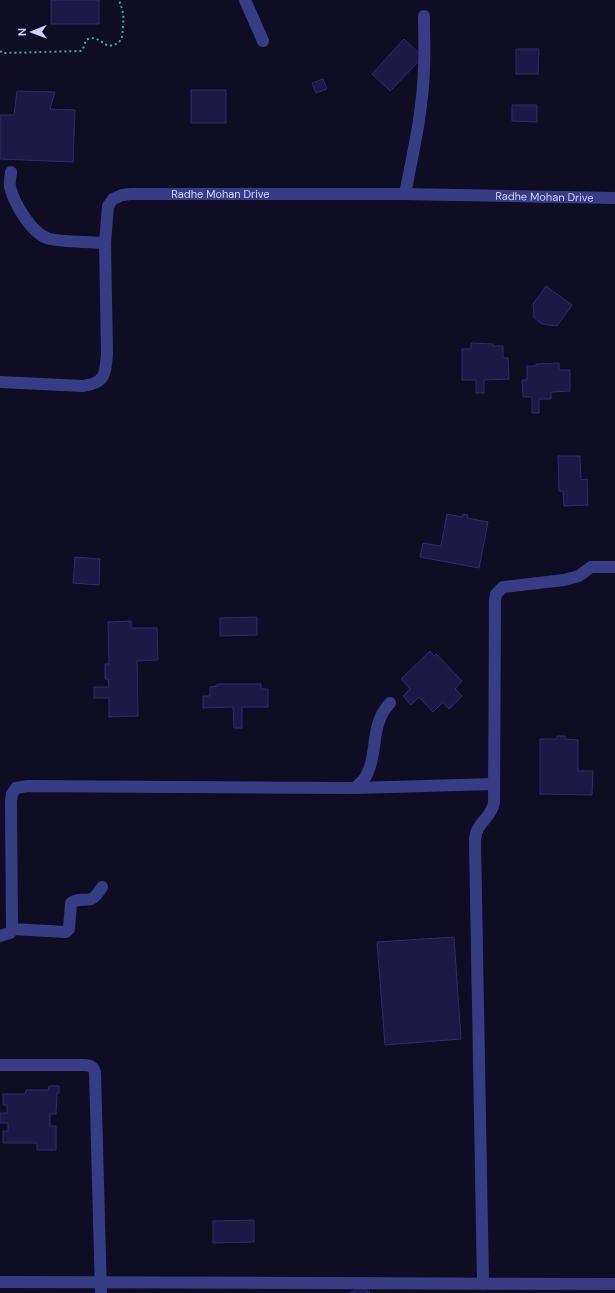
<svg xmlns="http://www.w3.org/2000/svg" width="615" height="1293" font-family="'DM Sans',sans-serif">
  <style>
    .building { fill: #1c1945; stroke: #302a72 }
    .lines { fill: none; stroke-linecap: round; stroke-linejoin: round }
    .path { stroke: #2ab89f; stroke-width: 2; stroke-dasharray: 2 3; stroke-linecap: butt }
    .street { stroke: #373d84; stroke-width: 12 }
    .labels { text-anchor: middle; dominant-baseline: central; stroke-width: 3.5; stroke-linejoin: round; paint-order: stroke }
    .street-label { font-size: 11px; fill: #d0d0ff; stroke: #0e0d23 }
  </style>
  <rect width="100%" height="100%" fill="#0e0d23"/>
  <!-- building -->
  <path class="building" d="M51 0H99V24H51Z
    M404 39 423 57 390 91 372 74Z
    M516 49H539L538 74H516Z
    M323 79 327 89 316 93 312 83Z
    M191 90H226V123H191Z
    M17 91 55 92 50 109 75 110 73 162 0 159V115H14Z
    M512 105H537V122L512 121Z
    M546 286 572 305 557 326 542 324 534 318 533 304Z
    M471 343 493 344V346H503V358H508L509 379 484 380V393H476V380H462V349H471Z
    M559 363V370H570V391L551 392V399H539V413H532V397H523L522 380H527V366H536V364Z
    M558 456H580L581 480 587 479 588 505 564 506 563 491H559Z
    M447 514 462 517 463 514 468 515 467 518 488 522 479 568 420 557 423 543 441 546Z
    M75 557 100 559 99 585 73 583Z
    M257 617V635L220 636V618Z
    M131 621V628H157L158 660 137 661 138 716 109 717V698H94V687H109L108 679H105V664H109L108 622Z
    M430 651 434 656 436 654 462 681 455 689 462 696 449 709 443 702 433 712 419 697 411 705 403 696 410 689 401 679Z
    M217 684H261V689H268V707H242V728H234L233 707 203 708V696H210V687L217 686Z
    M557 736H565V739L578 740V771H593L592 795 540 794V739H557Z
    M454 937 461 1039 385 1045 377 942Z
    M49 1086H59V1093H57L56 1114H50V1126H56V1150H37V1143H3V1131H8V1123H0V1113H7V1105H3V1094H25L26 1090H48Z
    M254 1220V1242L213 1243V1221Z
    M361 1286 370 1293H350Z"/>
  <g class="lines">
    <!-- path -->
    <path class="path" d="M0 51 3 53 81 51 83 49 86 40C96 35 100 42 109 46 124 43 122 37 123 25 124 14 123 11 119 0"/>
    <!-- street -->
    <g class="street">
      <path d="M245 0 263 41"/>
      <path d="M11 172C11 176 9 182 10 187 14 203 32 235 50 239 65 242 89 242 105 243"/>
      <path d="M405 194C413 153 423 110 424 68 425 50 424 33 424 16"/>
      <path id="s1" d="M0 382 83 386C106 383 105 374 107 354L105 243 108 206 113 199 122 195 131 194H405L615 198"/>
      <path d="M355 788C359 784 365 780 367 774 379 750 369 726 390 703"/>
      <path d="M12 929 66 932 69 929 71 903C85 894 89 909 102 887"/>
      <path d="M0 936 10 933 12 929 11 801 12 794 16 788 28 786 355 788 494 784"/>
      <path d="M0 1065H83C90 1065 93 1066 95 1072L101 1293"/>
      <path d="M0 1282 615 1284"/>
      <path d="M483 1284 475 840C476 822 491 819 494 803L495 601 496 594 503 587 564 580 579 576 591 567H615"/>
    </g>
  </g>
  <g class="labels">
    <!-- street labels -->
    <g class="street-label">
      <text stroke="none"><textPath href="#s1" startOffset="394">Radhe Mohan Drive</textPath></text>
      <text stroke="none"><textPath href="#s1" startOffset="718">Radhe Mohan Drive</textPath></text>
    </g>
  </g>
  <!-- north arrow -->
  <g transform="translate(32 32) rotate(269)" stroke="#0e0d23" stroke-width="3" paint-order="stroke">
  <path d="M0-3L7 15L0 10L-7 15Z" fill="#d0d0ff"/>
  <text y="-6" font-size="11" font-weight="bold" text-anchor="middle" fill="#d0d0ff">N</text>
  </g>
</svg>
